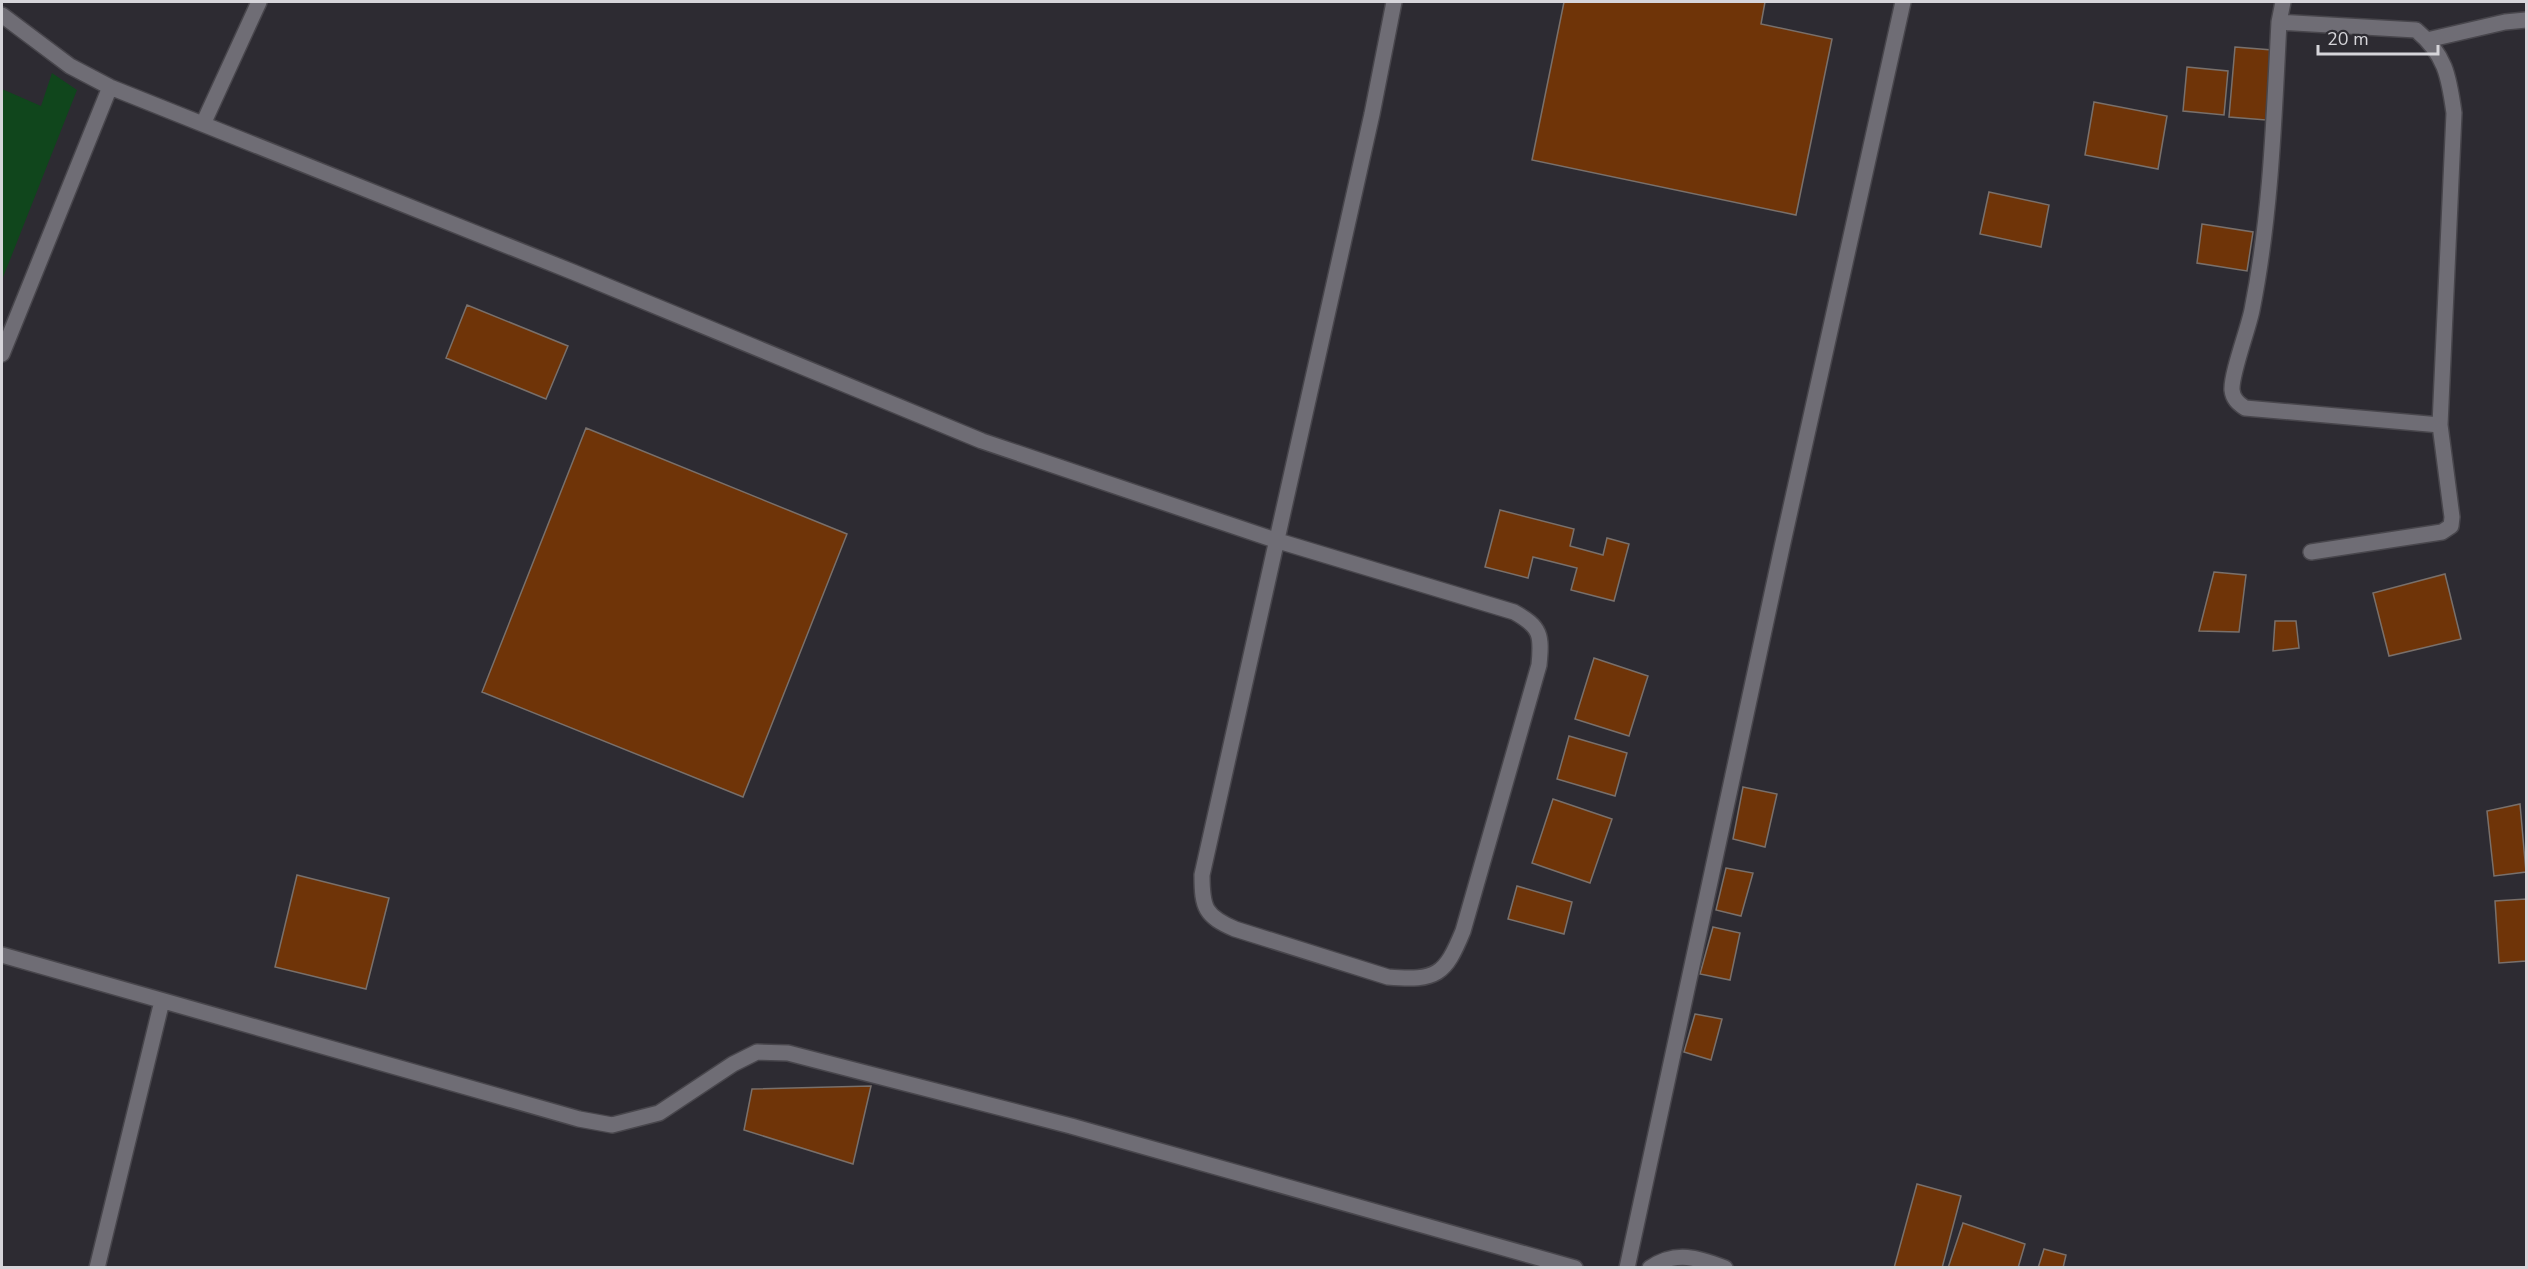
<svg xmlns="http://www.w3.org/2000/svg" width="2528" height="1269" font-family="'Nunito Sans',sans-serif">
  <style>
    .green { fill: #10461c }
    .building { fill: #6f3408; stroke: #79706b; stroke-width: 1.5 }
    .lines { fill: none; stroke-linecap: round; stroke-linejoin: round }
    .lane-casing { stroke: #48464c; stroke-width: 18 }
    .street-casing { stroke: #48464c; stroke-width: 18 }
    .lane { stroke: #6f6d75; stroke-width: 15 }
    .street { stroke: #6f6d75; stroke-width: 15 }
  </style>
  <rect width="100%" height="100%" fill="#2d2b32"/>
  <!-- green -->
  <path class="green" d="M52 73 77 90 2 280V89L41 106Z"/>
  <!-- building -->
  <path class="building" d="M1564 2H1765L1761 24 1832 39 1796 215 1532 160Z
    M2235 47 2272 50 2266 120 2229 117Z
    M2187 67 2228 71 2224 115 2183 111Z
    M2094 102 2167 116 2158 169 2085 155Z
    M1989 192 2049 205 2041 247 1980 234Z
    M2202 224 2253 232 2247 271 2197 263Z
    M467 305 568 346 546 399 446 358Z
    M586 428 847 534 743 797 482 692Z
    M1500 510 1574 529 1570 546 1603 555 1607 538 1629 544 1614 601 1571 590 1577 568 1533 557 1528 578 1485 567Z
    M2214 572 2246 575 2239 632 2199 631Z
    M2445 574 2461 639 2389 656 2373 593Z
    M2275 621H2296L2299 648 2273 651Z
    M1594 658 1648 676 1629 736 1575 719Z
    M1569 736 1627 753 1615 796 1557 779Z
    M1743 787 1777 794 1765 847 1733 839Z
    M1553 799 1612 819 1590 883 1532 863Z
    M2520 804 2526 872 2494 876 2487 811Z
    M1726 868 1753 873 1741 916 1716 910Z
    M297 875 389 898 366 989 275 967Z
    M1517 886 1572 902 1564 934 1508 919Z
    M2526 899V961L2499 963 2495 901Z
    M1713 927 1740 933 1730 980 1700 974Z
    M1695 1014 1722 1019 1711 1060 1684 1052Z
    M871 1086 853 1164 744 1130 752 1089Z
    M1917 1184 1961 1196 1942 1268H1894Z
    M1963 1223 2025 1244 2018 1268H1948Z
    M2044 1249 2066 1255 2063 1268H2038Z"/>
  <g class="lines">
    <defs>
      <path id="lane" d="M2 15 70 66 110 87 573 272 982 441 1275 540 1514 612C1541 627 1542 635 1539 665L1463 931C1445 975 1437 981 1388 977L1235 929C1205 916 1202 908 1202 875L1372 114 1394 2
        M203 124 259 2
        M2 354 110 87"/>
      <path id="street" d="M2283 2 2279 22C2274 118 2271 215 2252 310 2248 330 2231 374 2232 390 2233 399 2238 403 2245 408L2440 425
        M2279 22 2416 30C2445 54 2449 76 2454 113L2440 425 2452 517 2451 526 2442 532 2311 552
        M2427 40 2505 22 2526 20
        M2 955 579 1119 612 1125 659 1113 733 1064 757 1052 788 1053 1071 1126 1575 1268
        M97 1268 162 1001
        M1627 1268 1782 547 1903 2
        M1650 1268C1676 1250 1698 1258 1725 1268"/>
    </defs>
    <!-- lane casing -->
    <use href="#lane" class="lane-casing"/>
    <!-- street casing -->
    <use href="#street" class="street-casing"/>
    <!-- lane -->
    <use href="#lane" class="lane"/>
    <!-- street -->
    <use href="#street" class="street"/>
  </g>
  <!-- border -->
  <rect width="2528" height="1269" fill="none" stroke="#d6d5da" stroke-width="6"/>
  <!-- scale -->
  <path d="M2318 45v9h120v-9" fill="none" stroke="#d6d5da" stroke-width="3"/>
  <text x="2327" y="45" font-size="18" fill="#d6d5da" stroke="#2d2b32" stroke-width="4.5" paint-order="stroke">20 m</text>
</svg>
